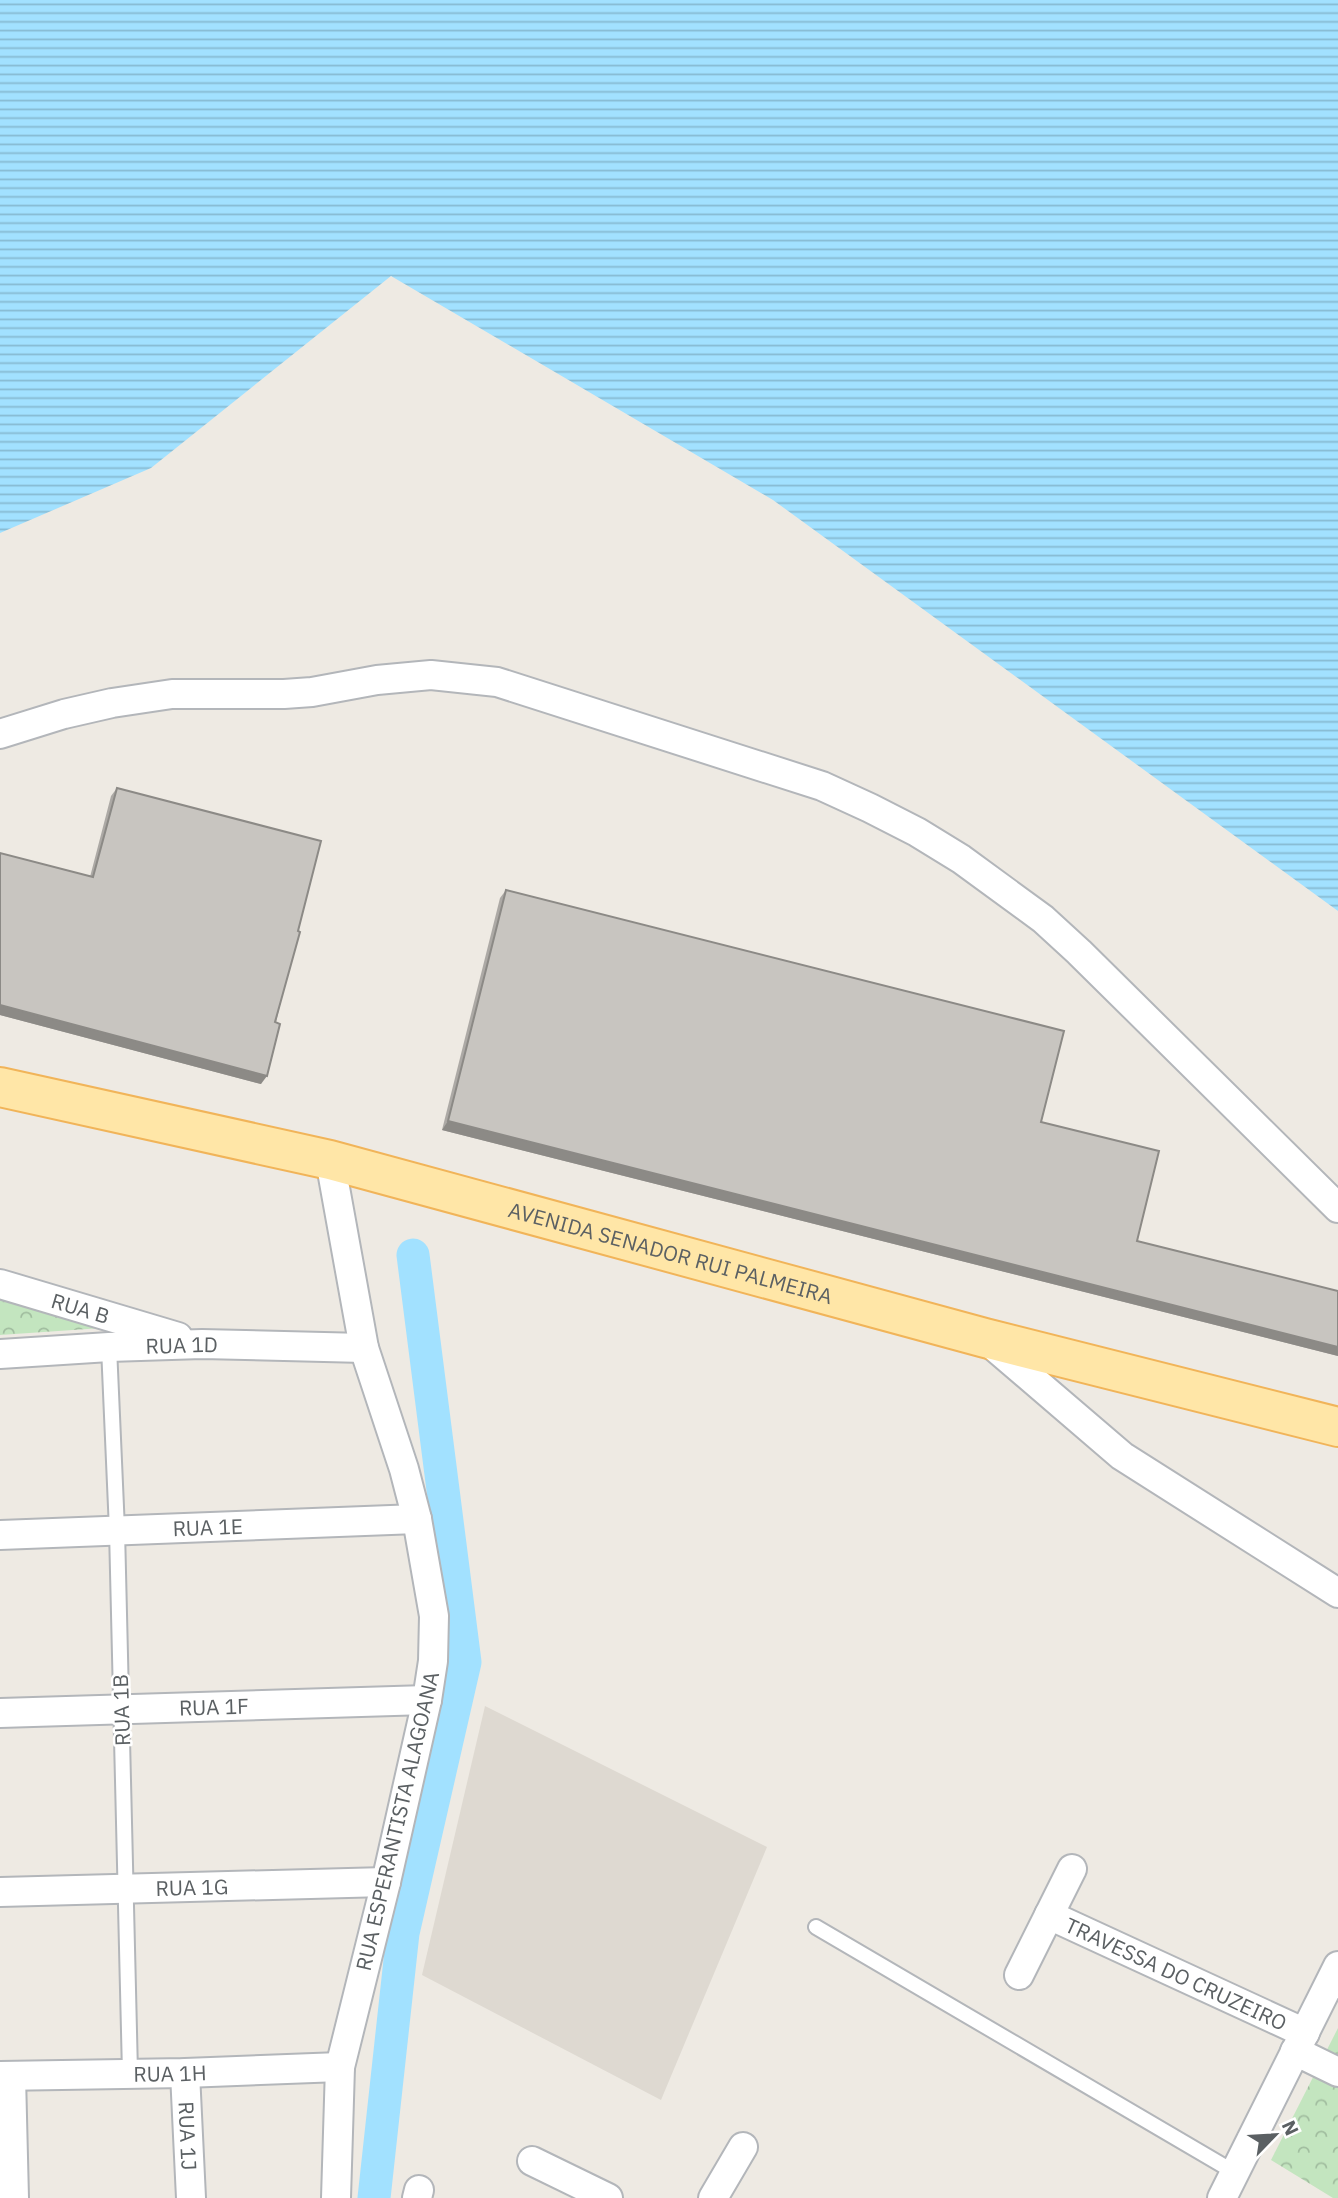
<svg xmlns="http://www.w3.org/2000/svg" width="1338" height="2198" font-family="'IBM Plex Sans',sans-serif">
  <style>
    .education { fill: #ded9d1 }
    .forest { fill: url(#forest-crowns) }
    .water { fill: url(#water-rules) }
    .lines { fill: none; stroke-linecap: round; stroke-linejoin: round }
    .canal { stroke: #a2e1ff; stroke-width: 33 }
    .service-casing { stroke: #b3b6ba; stroke-width: 18 }
    .minor-casing { stroke: #b3b6ba; stroke-width: 32 }
    .primary-casing { stroke: #f1b459; stroke-width: 42 }
    .service { stroke: #fff; stroke-width: 14 }
    .minor { stroke: #fff; stroke-width: 28 }
    .primary { stroke: #ffe6a7; stroke-width: 38 }
    .wall { fill: #aca9a5 }
    .shaded-wall { fill: #8c8a86 }
    .building { fill: #c8c5c0; stroke: #8c8a86; stroke-width: 2 }
    .labels { text-anchor: middle; dominant-baseline: central; stroke-width: 5; stroke-linejoin: round; paint-order: stroke }
    .street-label { font-size: 21px; fill: #5b6063; stroke: #fff }
  </style>
  <defs>
    <pattern id="forest-crowns" width="20" height="18" patternUnits="userSpaceOnUse" patternTransform="scale(1.75)"><rect width="20" height="18" fill="#c3e5bf"/><path d="M2 6a3 3 0 1 1 6 0M12 15a3 3 0 1 1 6 0" fill="none" stroke="#a1bd9f"/></pattern>
    <pattern id="water-rules" width="6" height="5" patternUnits="userSpaceOnUse" patternTransform="scale(1.75)"><rect width="6" height="5" fill="#a2e1ff"/><path d="M0 2.5h6" fill="none" stroke="#87bad2"/></pattern>
  </defs>
  <rect width="100%" height="100%" fill="#eeeae3"/>
  <!-- education -->
  <path class="education" d="M485 1706 767 1847 661 2100 422 1975Z"/>
  <!-- forest -->
  <path class="forest" d="M0 1295 102 1328 0 1335Z
    M1338 2028V2198H1333L1271 2160Z"/>
  <!-- water -->
  <path class="water" d="M0 0H1338V911L773 500 391 276 151 468 0 533Z"/>
  <g class="lines">
    <!-- canal -->
    <path class="canal" d="M374 2198 403 1933 465 1662 413 1255"/>
    <defs>
      <path id="service" d="M109 1347 117 1530 130 2073
        M816 1927 1234 2172"/>
      <g id="minor">
        <path d="M0 734 64 714 112 703 172 694H284L312 692 377 680 431 675 497 682 822 786 870 808 917 832 961 859 1043 919 1079 952 1338 1208"/>
        <path d="M330 1160 364 1348 404 1469 417 1519 434 1616 433 1661 427 1700 386 1882 340 2067 336 2198"/>
        <path id="s1" d="M0 1284 178 1337"/>
        <path d="M989 1342 1122 1456 1338 1593"/>
        <path id="s2" d="M0 1354 109 1347 202 1344 364 1348"/>
        <path id="s3" d="M0 1535 417 1519"/>
        <path id="s4" d="M0 1713 427 1700"/>
        <path id="s5" d="M0 1892 386 1882"/>
        <path id="s6" d="M1049 1915 1305 2033"/>
        <path d="M1019 1975 1072 1869"/>
        <path d="M1295 2051 1338 2072"/>
        <path id="s7" d="M185 2073 191 2198"/>
        <path id="s8" d="M0 2076 185 2073 340 2067"/>
        <path d="M11 2076 14 2198"/>
        <path d="M532 2161 608 2198"/>
        <path d="M417 2198 419 2190"/>
        <path d="M713 2198 743 2147"/>
        <path d="M1222 2198 1338 1966"/>
      </g>
      <g id="primary">
        <path id="s9" d="M0 1087 330 1160 985 1338 1338 1427"/>
      </g>
    </defs>
    <!-- service casing -->
    <use href="#service" class="service-casing"/>
    <!-- minor casing -->
    <use href="#minor" class="minor-casing"/>
    <!-- primary casing -->
    <use href="#primary" class="primary-casing"/>
    <!-- service -->
    <use href="#service" class="service"/>
    <!-- minor -->
    <use href="#minor" class="minor"/>
    <!-- primary -->
    <use href="#primary" class="primary"/>
  </g>
  <!-- wall -->
  <path class="wall" d="M117 788 298 931 261 1084 0 1015V853L90 877 111 796Z
    M506 890 1041 1122 1137 1241 1338 1291V1356L442 1130 500 898Z"/>
  <!-- shaded-wall -->
  <path class="shaded-wall" d="M0 1005 267 1076 261 1084 0 1015Z
    M448 1121 1338 1347V1356L442 1130Z"/>
  <!-- building -->
  <path class="building" d="M117 788 321 841 298 931 300 932 275 1022 280 1024 267 1076 0 1005V853L93 877Z
    M506 890 1064 1031 1041 1122 1159 1151 1137 1241 1338 1291V1347L448 1121Z"/>
  <g class="labels">
    <!-- street labels -->
    <g class="street-label">
      <text stroke="none"><textPath href="#s9" startOffset="691">AVENIDA SENADOR RUI PALMEIRA</textPath></text>
      <text stroke="none"><textPath href="#s1" startOffset="84">RUA B</textPath></text>
      <text stroke="none"><textPath href="#s2" startOffset="182">RUA 1D</textPath></text>
      <text stroke="none"><textPath href="#s3" startOffset="208">RUA 1E</textPath></text>
      <text stroke="none"><textPath href="#s4" startOffset="214">RUA 1F</textPath></text>
      <text transform="translate(121 1710) rotate(-92)">RUA 1B</text>
      <text transform="translate(397 1821) rotate(-77)">RUA ESPERANTISTA ALAGOANA</text>
      <text stroke="none"><textPath href="#s5" startOffset="192">RUA 1G</textPath></text>
      <text stroke="none"><textPath href="#s6" startOffset="140">TRAVESSA DO CRUZEIRO</textPath></text>
      <text stroke="none"><textPath href="#s8" startOffset="170">RUA 1H</textPath></text>
      <text stroke="none"><textPath href="#s7" startOffset="63">RUA 1J</textPath></text>
    </g>
  </g>
  <!-- north arrow -->
  <g transform="translate(1275 2135) rotate(65)" stroke="#ffffff" stroke-width="5" paint-order="stroke">
  <path d="M0-5L12 26L0 18L-12 26Z" fill="#5b6063"/>
  <text y="-10" font-size="19" font-weight="bold" text-anchor="middle" fill="#5b6063">N</text>
  </g>
</svg>
